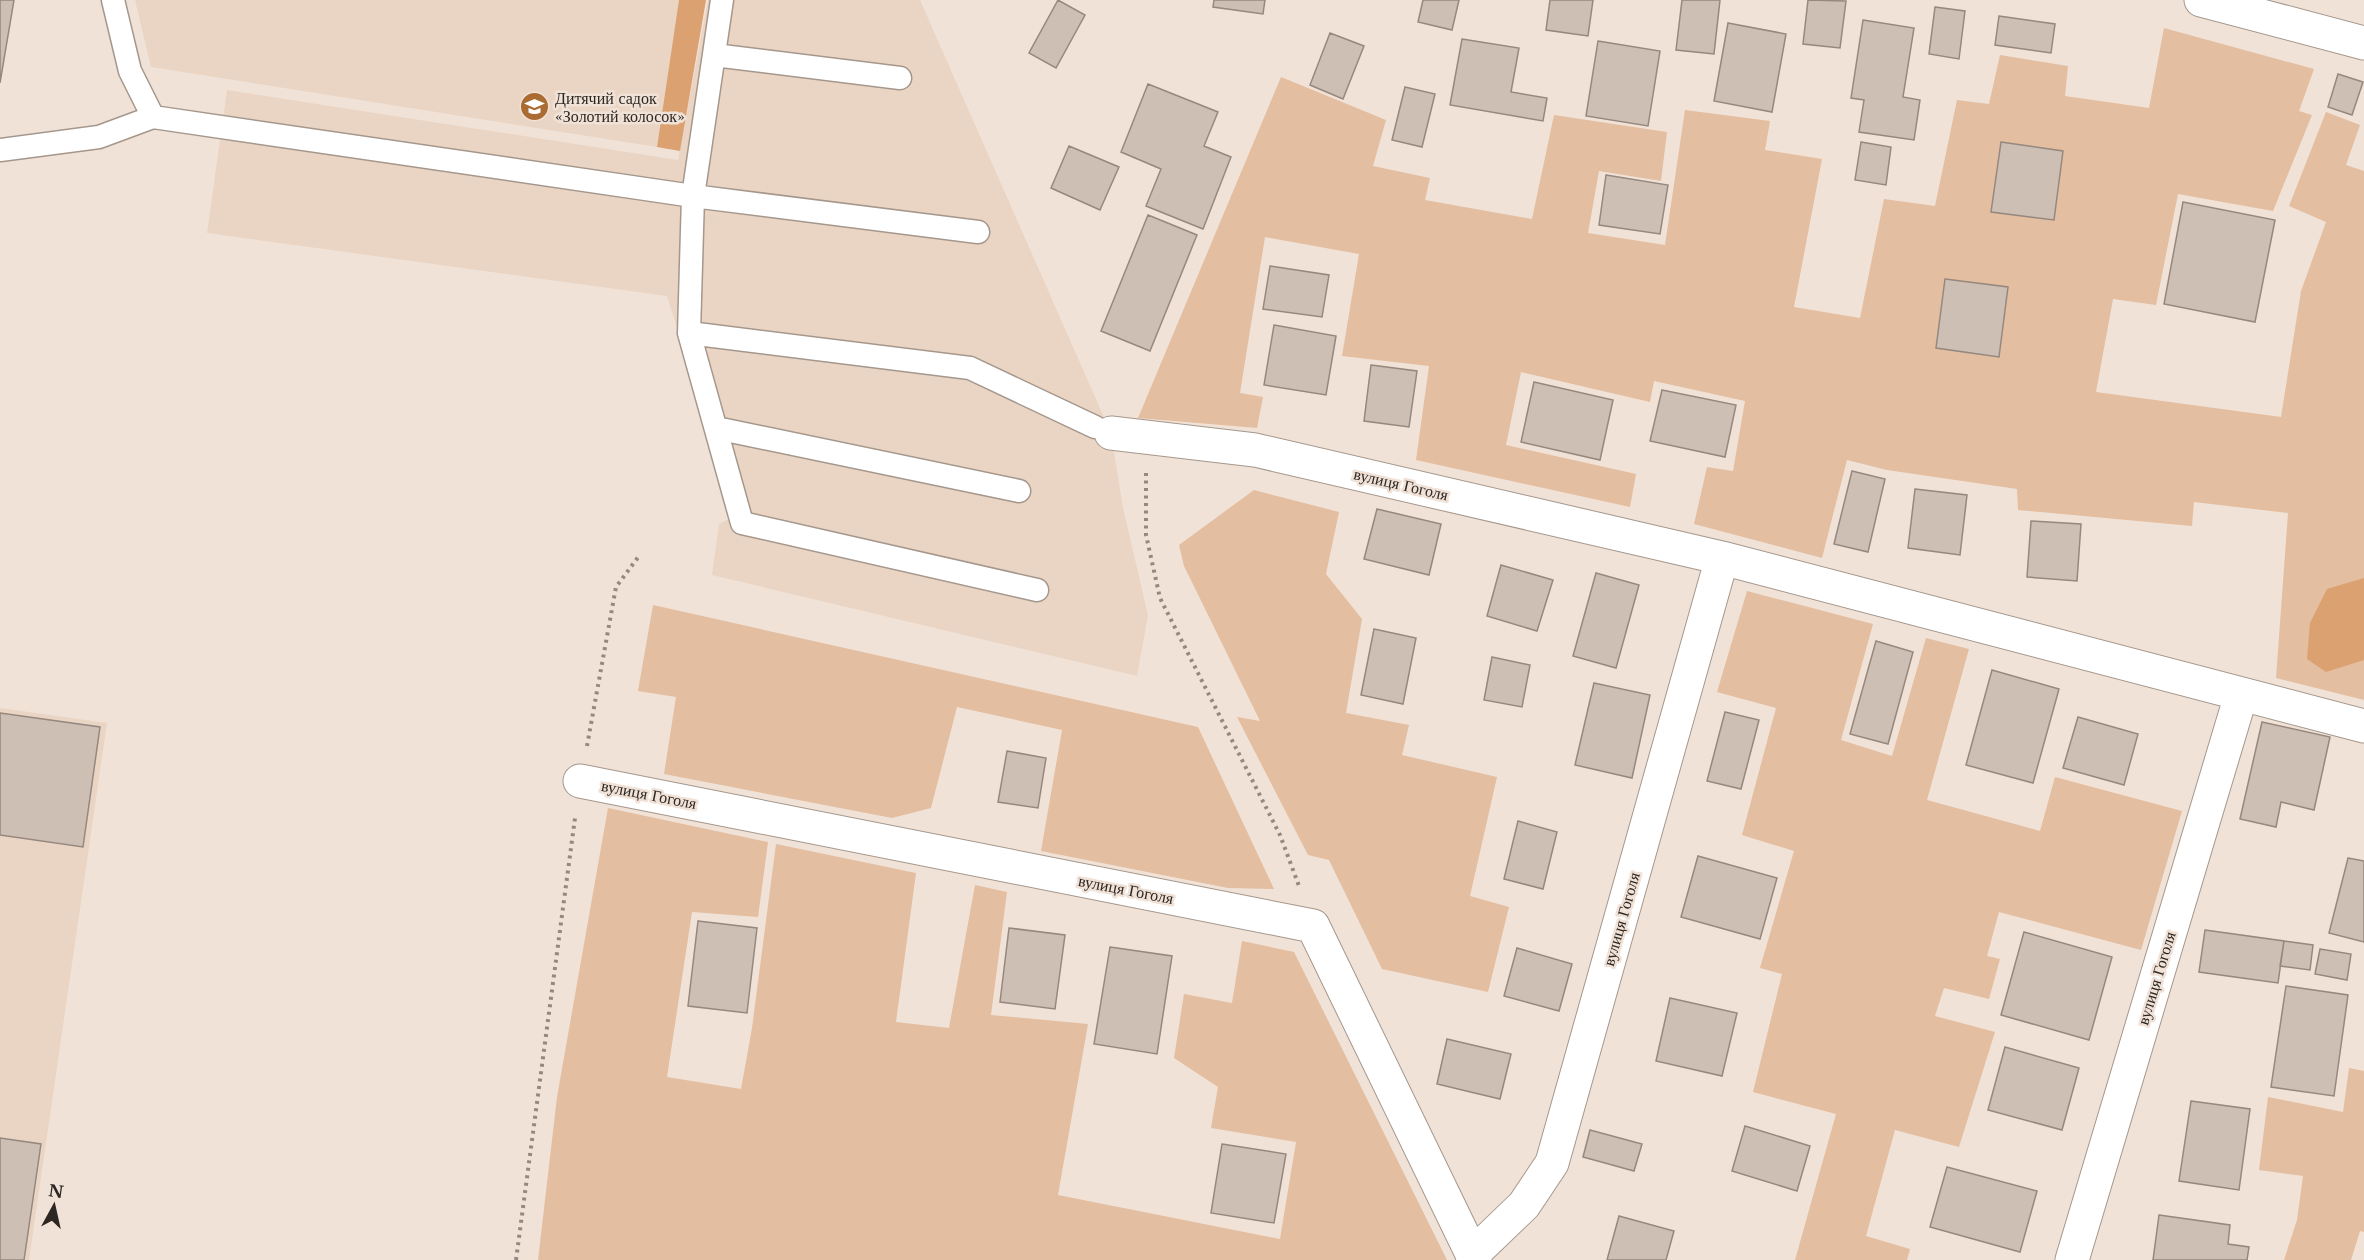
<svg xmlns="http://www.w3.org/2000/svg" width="2364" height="1260" font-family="'Libre Baskerville',serif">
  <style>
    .built { fill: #ead5c4 }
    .green { fill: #e3bea0 }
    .forest { fill: #dba171 }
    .building { fill: #cdbfb4; stroke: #96887e; stroke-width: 1.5 }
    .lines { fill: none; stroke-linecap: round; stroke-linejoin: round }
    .lane-casing { stroke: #a5978c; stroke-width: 25 }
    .street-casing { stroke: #a5978c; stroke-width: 35 }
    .path { stroke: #948982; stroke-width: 4; stroke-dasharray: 3 4.5; stroke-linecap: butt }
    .lane { stroke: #fff; stroke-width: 22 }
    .street { stroke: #fff; stroke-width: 33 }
    .labels { text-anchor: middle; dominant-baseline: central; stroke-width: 5; stroke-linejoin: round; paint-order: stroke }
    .poi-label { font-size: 16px; fill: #2d2723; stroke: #f1e2d7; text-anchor: start }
    .street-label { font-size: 16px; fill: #2d2723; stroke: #f1e2d7 }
  </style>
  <rect width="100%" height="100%" fill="#f1e2d7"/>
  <!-- built -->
  <path class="built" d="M135 0H679L657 147 151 67Z
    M708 0H920L1111 433 1123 508 1148 615 1137 676 712 575 719 524 736 515 667 296 207 233 227 90 678 160Z
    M0 708 107 723 29 1260H0Z"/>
  <!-- green -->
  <path class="green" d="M2164 28 2314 69 2299 111 2312 115 2273 211 2178 194 2156 305 2113 299 2096 392 2281 417 2301 291 2326 222 2289 206 2326 112 2360 125 2346 165 2364 171V700L2276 678 2288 513 2194 502 2192 526 2018 510 2017 489 1887 470 1847 460 1822 558 1694 524 1707 467 1733 471 1745 401 1654 381 1650 402 1521 372 1506 445 1636 474 1630 507 1416 460 1429 366 1342 356 1359 254 1265 237 1240 393 1263 397 1257 428 1138 418 1281 77 1386 120 1373 166 1430 178 1425 200 1532 219 1554 115 1667 132 1661 181 1599 171 1588 233 1665 245 1685 110 1770 121 1765 150 1822 159 1794 307 1860 318 1884 199 1935 206 1957 100 1989 104 2000 55 2068 66 2065 96 2149 108Z
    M1254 490 1339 512 1326 574 1362 619 1346 713 1409 725 1402 755 1497 777 1470 896 1509 907 1488 992 1382 969 1329 860 1308 855 1237 717 1260 721 1184 566 1179 545Z
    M1747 591 1873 624 1841 740 1892 756 1926 638 1969 649 1927 800 2040 831 2055 777 2182 811 2141 950 1999 912 1987 956 2000 959 1989 999 1944 988 1935 1016 1995 1032 1959 1147 1895 1130 1866 1236 1910 1249 1907 1260H1795L1836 1114 1753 1092 1782 974 1760 968 1794 851 1742 835 1776 708 1717 692Z
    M653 605 1198 727 1274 889 1228 888 1041 851 1062 730 957 707 931 808 892 818 664 774 676 697 638 691Z
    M608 808 768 842 758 917 692 912 667 1077 741 1089 752 1028 776 844 916 873 896 1022 949 1028 975 885 1007 892 991 1015 1088 1024 1058 1195 1280 1239 1296 1142 1211 1128 1218 1087 1174 1058 1184 994 1232 1003 1242 941 1294 952 1447 1260H538L557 1097Z
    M2349 1068 2364 1071V1232L2360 1231 2351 1260H2284L2297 1220 2303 1176 2259 1170 2268 1097 2343 1112Z"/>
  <!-- forest -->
  <path class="forest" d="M679 0H706L680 151 657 147Z
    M2364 578V660L2326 672 2307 659 2310 623 2327 589Z"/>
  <!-- building -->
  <path class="building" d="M0 0H14L0 83Z
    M1058 0 1085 15 1056 68 1029 53Z
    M1214 0H1265L1263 14 1213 7Z
    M1423 0H1459L1452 30 1418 22Z
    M1550 0H1593L1588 36 1546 30Z
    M1682 0H1720L1714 54 1676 50Z
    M1808 0 1846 1 1840 48 1803 44Z
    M1935 7 1965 11 1959 59 1929 54Z
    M1999 16 2055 24 2051 53 1995 45Z
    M1863 20 1914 28 1903 97 1920 100 1914 140 1859 132 1864 100 1851 98Z
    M1728 23 1786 34 1772 112 1714 101Z
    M1330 33 1364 46 1343 99 1310 85Z
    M1462 39 1519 48 1511 92 1547 98 1543 121 1450 105Z
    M1598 41 1660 51 1648 126 1586 116Z
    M2338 74 2363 82 2352 115 2328 107Z
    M1148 84 1218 112 1204 146 1231 157 1203 229 1146 206 1161 169 1121 152Z
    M1405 87 1435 94 1422 147 1392 140Z
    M1861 142 1891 147 1886 185 1855 180Z
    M2001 142 2063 151 2054 220 1991 212Z
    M1069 146 1119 167 1100 210 1051 188Z
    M1606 175 1668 185 1660 234 1599 225Z
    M2183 202 2275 220 2255 322 2164 304Z
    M1148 215 1197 235 1150 351 1101 331Z
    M1270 266 1329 275 1322 317 1263 309Z
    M1945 279 2008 287 1999 357 1936 348Z
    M1274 325 1336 336 1326 395 1264 385Z
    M1371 365 1417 371 1409 427 1364 421Z
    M1534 382 1613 400 1600 460 1521 442Z
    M1662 390 1736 405 1725 457 1650 441Z
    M1852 471 1885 479 1868 552 1834 544Z
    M1915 489 1967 495 1960 555 1908 548Z
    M1377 509 1441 524 1429 575 1364 559Z
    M2031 521 2081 524 2077 581 2027 577Z
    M1501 565 1553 580 1537 631 1487 616Z
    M1596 573 1639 585 1616 668 1573 656Z
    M1374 629 1416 638 1403 704 1361 695Z
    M1876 641 1913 652 1888 744 1850 734Z
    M1492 657 1530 665 1522 707 1484 700Z
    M1992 670 2059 689 2033 783 1966 765Z
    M1594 683 1650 695 1632 778 1575 765Z
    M1725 712 1759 720 1741 789 1707 781Z
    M0 713 100 727 83 847 0 835Z
    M2078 717 2138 734 2124 785 2063 768Z
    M2262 722 2330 737 2314 810 2281 802 2276 827 2240 819Z
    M1007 751 1046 758 1038 808 998 802Z
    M1518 821 1557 832 1543 889 1504 879Z
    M1698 856 1777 878 1760 939 1681 917Z
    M2348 858 2364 861V942L2329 933Z
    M698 921 757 928 747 1013 688 1006Z
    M1009 928 1065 935 1055 1009 1000 1002Z
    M2205 930 2284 941 2278 983 2199 972Z
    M2024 932 2112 957 2089 1040 2001 1015Z
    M2284 941 2313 945 2310 970 2280 966Z
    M1110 947 1172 956 1157 1054 1094 1044Z
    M1517 948 1572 964 1559 1011 1504 996Z
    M2320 949 2351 954 2347 980 2315 974Z
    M2286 986 2348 995 2334 1096 2271 1087Z
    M1670 998 1737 1013 1722 1076 1656 1061Z
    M1447 1039 1511 1054 1500 1099 1437 1084Z
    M2005 1047 2079 1068 2062 1130 1988 1110Z
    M2191 1101 2250 1109 2239 1190 2179 1181Z
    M1745 1126 1810 1146 1797 1191 1732 1171Z
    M1590 1130 1642 1144 1634 1171 1583 1157Z
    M0 1138 41 1144 24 1260H0Z
    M1222 1144 1286 1154 1274 1223 1211 1213Z
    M1947 1167 2037 1191 2020 1252 1930 1227Z
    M2159 1215 2230 1225 2228 1244 2249 1247 2247 1260H2153Z
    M1619 1216 1674 1231 1666 1260H1607Z"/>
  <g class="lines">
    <defs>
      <path id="lane" d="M113 0 130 71 153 117 693 196 978 232
        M722 0 693 196 689 333 970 368 1095 427
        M714 55 900 78
        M0 150 99 137 153 117
        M689 333 742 523 1037 590
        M716 428 1019 491"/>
      <path id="street" d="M2201 0 2364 43
        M1111 433 1255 450 1722 558 2364 726
        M580 781 1313 926 1475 1260
        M1472 1255 1524 1205 1552 1163 1722 558
        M2072 1260 2241 695"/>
    </defs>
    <!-- lane casing -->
    <use href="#lane" class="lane-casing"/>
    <!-- street casing -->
    <use href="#street" class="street-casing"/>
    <!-- path -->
    <path class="path" d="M1146 473V535L1160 598 1280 835 1299 886
      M587 746 616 587 639 556
      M516 1260 575 818"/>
    <!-- lane -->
    <use href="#lane" class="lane"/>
    <!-- street -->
    <use href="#street" class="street"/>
  </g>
  <!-- icons -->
  <defs>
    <symbol id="school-disc" viewBox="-11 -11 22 22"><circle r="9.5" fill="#ab6c33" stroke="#f1e2d7"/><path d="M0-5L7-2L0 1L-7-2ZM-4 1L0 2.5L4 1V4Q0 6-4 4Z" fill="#fff"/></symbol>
  </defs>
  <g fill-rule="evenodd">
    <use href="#school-disc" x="518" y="90" width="33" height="33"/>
  </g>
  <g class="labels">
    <!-- poi labels -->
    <g class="poi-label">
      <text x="555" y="98">Дитячий садок<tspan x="555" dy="18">«Золотий колосок»</tspan></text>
    </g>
    <!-- street labels -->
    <g class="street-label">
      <text transform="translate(1401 484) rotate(13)">вулиця Гоголя</text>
      <text transform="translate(649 794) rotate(11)">вулиця Гоголя</text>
      <text transform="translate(1126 889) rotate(11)">вулиця Гоголя</text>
      <text transform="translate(1621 919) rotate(-74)">вулиця Гоголя</text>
      <text transform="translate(2156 978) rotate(-73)">вулиця Гоголя</text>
    </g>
  </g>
  <!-- north arrow -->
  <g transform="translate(54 1206) rotate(8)" stroke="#f1e2d7" stroke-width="4.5" paint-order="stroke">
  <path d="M0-4.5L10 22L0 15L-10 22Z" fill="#2d2723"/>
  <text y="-9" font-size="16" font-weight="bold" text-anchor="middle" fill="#2d2723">N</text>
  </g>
</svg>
